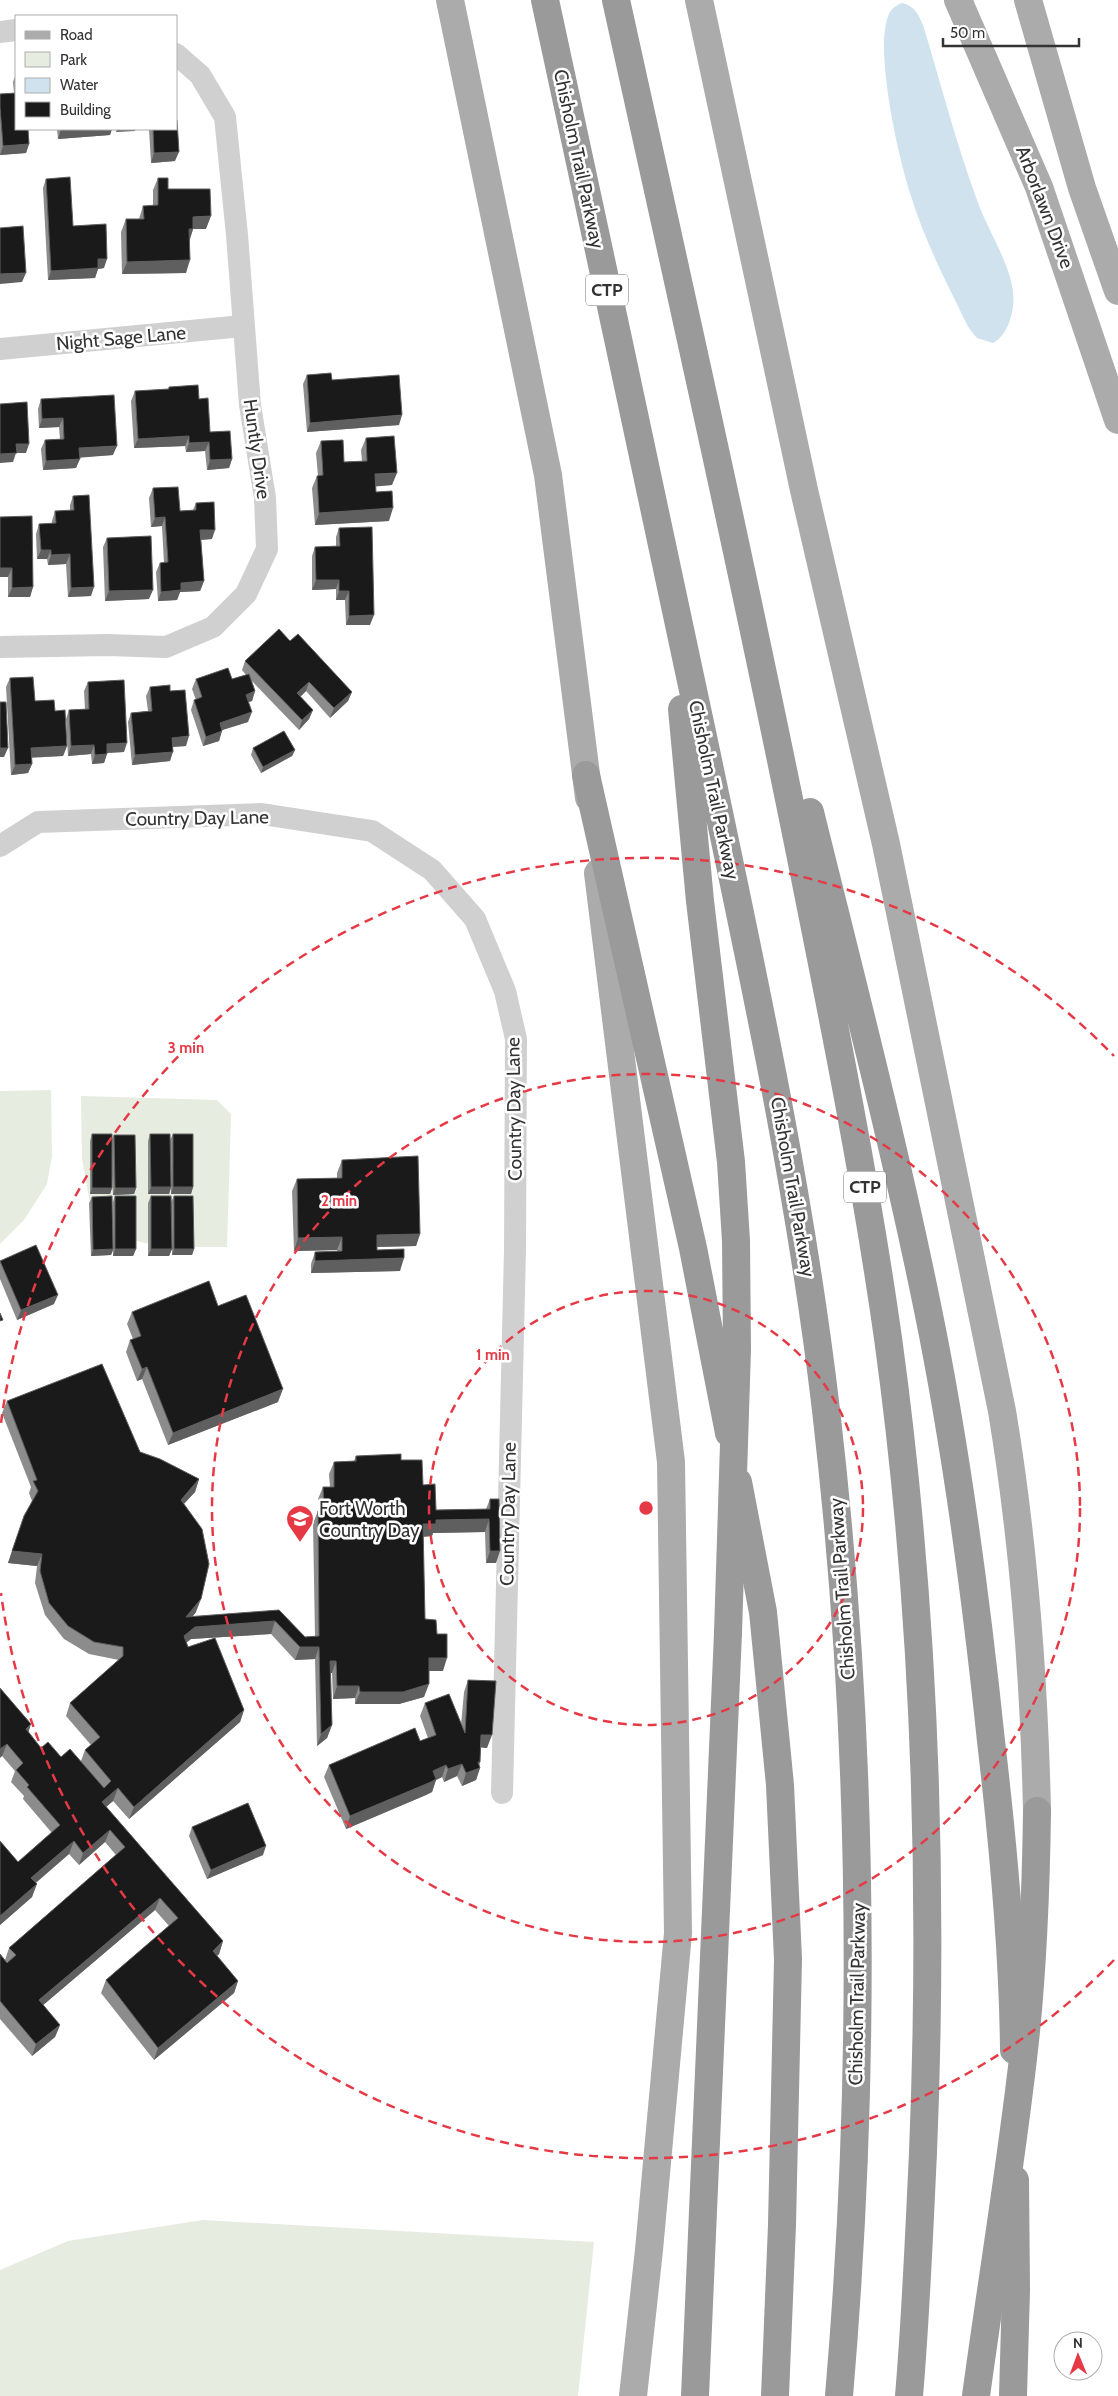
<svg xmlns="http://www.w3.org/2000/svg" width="1118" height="2396" font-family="Cabin,sans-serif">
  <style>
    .green { fill: #e6ecdf }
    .water { fill: #cfe2ee }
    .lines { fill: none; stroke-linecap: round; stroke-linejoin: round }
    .minor { stroke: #d0d0d0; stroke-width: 22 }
    .major { stroke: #ababab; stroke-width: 28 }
    .highway { stroke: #9a9a9a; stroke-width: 28 }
    .highway-bridge { stroke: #9a9a9a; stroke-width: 28 }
    .wall { fill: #8c8c8c }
    .shaded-wall { fill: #5f5f5f }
    .building { fill: #1a1a1a; stroke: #5f5f5f }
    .ring { fill: none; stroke: #e63946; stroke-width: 2.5; stroke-dasharray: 9 6 }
    .labels { text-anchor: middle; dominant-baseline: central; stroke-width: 5; stroke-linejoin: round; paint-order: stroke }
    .shield { fill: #fff; stroke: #707070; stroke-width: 1 }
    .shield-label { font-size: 18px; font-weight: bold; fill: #333 }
    .street-label { font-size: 19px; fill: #333; stroke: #fff }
    .poi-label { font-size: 19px; fill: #333; stroke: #fff; text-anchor: start }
    .centre { fill: #e63946; stroke: #fff; stroke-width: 2.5 }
    .ring-label { font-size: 15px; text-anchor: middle; font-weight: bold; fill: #e63946; stroke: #fff; stroke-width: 5; stroke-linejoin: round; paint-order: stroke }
  </style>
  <rect width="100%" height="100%" fill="#fff"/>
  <!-- green -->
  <path class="green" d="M51 1090 52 1156 47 1184 24 1220 0 1244V1091Z
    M81 1096 217 1100 231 1114 227 1247H163L128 1239 90 1203 82 1159Z
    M203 2220 594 2242 578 2396H0V2270L68 2241Z"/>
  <!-- water -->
  <path class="water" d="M902 3C915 6 918 14 923 25 941 84 956 143 977 200 987 229 1010 263 1013 292 1015 310 1009 334 993 343L977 338C967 328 962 314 956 302 939 268 922 232 911 196 899 161 872 43 890 12 893 7 897 5 902 3Z"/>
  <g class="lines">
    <!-- minor -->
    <path class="minor" d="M0 32 16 30
      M0 349 243 326
      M0 647 108 645 166 647 213 627 246 594 267 549 265 498 250 405 237 235 225 117 200 75 176 54
      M0 846 38 822 262 814 372 831 432 870 475 919 505 991 516 1039 515 1250 502 1793"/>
    <!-- major -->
    <path class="major" d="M450 0 548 475 589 798
      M699 0 804 490 886 844 1002 1411C1024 1544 1034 1677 1037 1811
      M958 0 1039 187 1118 420
      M1028 0 1082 188 1118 291
      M598 873 671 1462 678 1933 649 2250 633 2396"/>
    <!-- highway -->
    <path class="highway" d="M545 0C599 250 653 501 706 751 752 970 800 1188 826 1410 864 1737 867 2068 839 2396
      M616 0C679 286 743 571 801 858 833 1018 865 1176 888 1338 925 1607 934 1881 923 2153 919 2234 916 2315 909 2396
      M682 709 700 901 731 1162 736 1241 737 1349
      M586 775 693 1248 729 1433
      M810 812C851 978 894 1143 928 1310 957 1452 976 1597 991 1741 1003 1843 1013 1947 1014 2050
      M738 1482 763 1612 780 1785 788 1959 782 2225 775 2396
      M695 2396 728 1633
      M1013 2396 1016 2290 1015 2180"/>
    <!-- highway-bridge -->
    <path class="highway-bridge" d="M728 1633 737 1349
      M976 2396C992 2278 1012 2160 1025 2041 1033 1965 1036 1887 1037 1811"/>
  </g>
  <!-- wall -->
  <path class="wall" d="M16 73V129L28 130 29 144 26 153 0 155V94L14 93 13 82Z
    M57 129H112L110 135 58 139Z
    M149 129H176L175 161 151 163Z
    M158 178 206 229H193L190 239 186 273 122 274 121 232 126 219H139L143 206H153V190Z
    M46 179 73 226 104 268 98 269 95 278 48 280 43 188Z
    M307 375 332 380 399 425 307 432 303 384Z
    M169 387 199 399 210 432 232 459 229 468 207 470 205 451 186 452 185 446 134 448 131 401 135 391 168 389Z
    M41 399 113 455 80 457 76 468 43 470 41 449 45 440 60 439 59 427 39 428 38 409Z
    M366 438 392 485 375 486 376 492 389 521 315 525 312 488 317 476H318L316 453 321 441 344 462 362 461 361 450Z
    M153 488 180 511 193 510 196 503 212 539 201 540 204 581 200 591 180 592 177 600 158 601 156 572 160 563H164L162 526 151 527 149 498Z
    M73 496 91 596 68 597 66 564 48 565 47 559H37L36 534 39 524H52V521L55 511H70V505Z
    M0 517 33 587 30 597H8V577H0Z
    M339 528 370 625H346L345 600H336V589L312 590V556L315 547 336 546V537Z
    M107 538 149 599 105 601 103 547Z
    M290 641 352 692 348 701 330 718 306 691 300 697 313 710 309 719 299 730 251 680 255 691 252 701 248 702V722L222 730 219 741 203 746 191 710 194 700H196L192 689 196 679H232L246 675 242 670 245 661Z
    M10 678 35 701 55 711 67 746 63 756 31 757 32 764 28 773 11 775 6 687Z
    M88 682 124 752 107 753 104 763 92 764 91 754 68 756 66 719 69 710 85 709 84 691Z
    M150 687 170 691 186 746 173 747 170 761 132 765 128 722 131 713 148 711 146 696Z
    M253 748 295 750 292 756 261 773 251 755Z
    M92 1134 112 1139 114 1135 136 1188 134 1194 113 1195 112 1175V1188L110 1194H90V1141Z
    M150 1134 170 1140 173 1134 193 1187 191 1194H171V1188L169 1194H148V1141Z
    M342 1160 420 1234 416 1246 377 1247V1250L400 1271 311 1273V1264L315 1252 337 1251V1250L294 1251 292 1191 297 1179 337 1178V1173Z
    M115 1196 136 1249 133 1256H113V1251L111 1255 91 1256 89 1203 92 1197 113 1222V1202Z
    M151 1196 171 1202 174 1196 194 1249 192 1255H172V1249L169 1256H148V1203Z
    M0 1261 54 1304 17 1320 0 1279Z
    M218 1306 278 1402 168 1445 142 1379 137 1381 126 1352 130 1340 133 1339 127 1324 132 1312Z
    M7 1401 140 1452 199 1479 195 1492 184 1504 196 1612 192 1617 279 1610 305 1637 315 1636 313 1523 318 1511H319L318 1499 323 1487H330L329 1474 334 1462 354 1461 356 1456 401 1460 423 1485 436 1510 486 1509 490 1499 496 1563H486L485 1532 433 1533 432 1536 423 1537 425 1619 437 1634 443 1671H429L424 1697 399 1704H355V1698L333 1699 332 1673H331L332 1725 327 1738 317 1746 315 1659 295 1660 271 1634 191 1639 186 1643 188 1647 244 1710 240 1722 129 1819 113 1801 106 1807 223 1941 219 1954 217 1956 238 1981 234 1993 154 2060 101 1993 106 1980 169 1926 155 1910 43 2005 60 2025 55 2037 32 2056 0 2019V1954L5 1960 9 1948 116 1855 105 1842 79 1865 69 1854 36 1883 32 1897 0 1925V1841L18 1862 52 1833 23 1799 24 1796 11 1782 15 1771 2 1756 0 1688 29 1732 41 1748 61 1757 81 1761 85 1750 91 1745 66 1716 70 1703 119 1660 89 1654 64 1639 45 1615 35 1583 37 1566 8 1563 24 1516 32 1501 29 1493 31 1487 2 1413Z
    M468 1680 487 1748 481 1747 479 1765 480 1768 476 1780 462 1786 457 1776 444 1782 442 1777 436 1780 432 1792 426 1795 346 1829 324 1777 329 1765 420 1741 428 1738 420 1716 425 1703 461 1725 464 1692Z
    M192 1827 263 1855 207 1879 189 1836Z"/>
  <!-- shaded-wall -->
  <path class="shaded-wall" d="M25 129H44L24 130Z
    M61 129H112L110 135 58 139Z
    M117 129H135V131L116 132Z
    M29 144 26 153 0 155 3 146Z
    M179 152 175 161 151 163 154 153Z
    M211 216 206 229H188L193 217Z
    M189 229H193L189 242Z
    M98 259H107L104 268 98 269 95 278 48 280 51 271Z
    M190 260 186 273 122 274 127 262Z
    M26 273 22 282 0 284V274Z
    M402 415 399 425 307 432 310 423Z
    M63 418 59 427 39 428 42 419Z
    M189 436 185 446 134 448 138 439Z
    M209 442 205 451 186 452 189 443Z
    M16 444H29L26 453H16L13 462 0 463V454Z
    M117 446 113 455 76 458 79 448Z
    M80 459 76 468 43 470 46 461Z
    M232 459 229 468 207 470 210 460Z
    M397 473 392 485 370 487 375 474Z
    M393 508 389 521 315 525 319 513Z
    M165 517 162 526 151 527 155 518Z
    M200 530H215L212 539 197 540Z
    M41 550H51L47 559H37Z
    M70 554 66 564 48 565 51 555Z
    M0 568H12L8 577H0Z
    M316 580H339L336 589 312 590Z
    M204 581 200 591 180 592 177 600 158 601 161 592 181 583Z
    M33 587 30 597H8L12 588Z
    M94 587 91 596 68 597 71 588Z
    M153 590 149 599 105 601 109 591Z
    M339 591H349L345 600H336Z
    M374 615 370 625H346L349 616Z
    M309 682 306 691 294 703 297 693Z
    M255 691 252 701 242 704 246 695Z
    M352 692 348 701 330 718 334 708Z
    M313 710 309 719 299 730 302 720Z
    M252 712 248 722 216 732 220 723Z
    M222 731 219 741 203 746 206 737Z
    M189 736 186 746 169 747 172 738Z
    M127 743 124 752 104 753 107 744Z
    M94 745 91 754 68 756 71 746Z
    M67 746 63 756 27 758 31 748Z
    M0 748H8L4 757H0Z
    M295 750 292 756 261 773 263 767Z
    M173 752 170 761 132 765 135 755Z
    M107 754 104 763 92 764 95 755Z
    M32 764 28 773 11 775 15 765Z
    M151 1187H171L169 1194H148Z
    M173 1187H193L191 1194H171Z
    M92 1188H112L110 1194H90Z
    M115 1188H136L134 1194 113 1195Z
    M420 1234 416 1246 373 1247 377 1235Z
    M342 1237 337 1250 294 1251 298 1238Z
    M113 1249 111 1255 91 1256 93 1250Z
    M115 1249H136L133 1256H113Z
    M151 1249H172L169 1256H148Z
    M174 1249H194L192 1255H172Z
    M404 1258 400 1271 311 1273 315 1261Z
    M58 1295 54 1304 17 1320 21 1310Z
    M147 1367 142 1379 137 1381 142 1369Z
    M283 1389 278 1402 168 1445 173 1433Z
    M199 1479 195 1492 176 1512 181 1500Z
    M489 1519 485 1532 433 1533 432 1536 418 1537 423 1524 436 1520Z
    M12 1551 42 1554 37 1566 8 1563Z
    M490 1551H500L496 1563H486Z
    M201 1599 196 1612 182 1630 186 1617Z
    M275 1621 271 1634 191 1639 179 1648 184 1636 195 1627Z
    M300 1647H319L315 1659 295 1660Z
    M429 1658H447L443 1671H424Z
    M330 1661H336L332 1673H326Z
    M429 1684 424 1697 399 1704H355L360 1692Z
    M337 1686H359L355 1698 333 1699Z
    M244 1710 240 1722 129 1819 134 1807Z
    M31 1724 27 1737 26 1729Z
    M332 1725 327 1738 317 1746 321 1734Z
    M481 1735H492L487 1748 476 1747Z
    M7 1744 2 1756 0 1758V1749Z
    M478 1762H480L478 1769 480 1768 476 1780 462 1786 466 1773Z
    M462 1764 457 1776 444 1782 448 1769Z
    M446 1765 442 1777 436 1780 432 1792 426 1795 346 1829 350 1816 433 1771Z
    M118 1788 113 1801 98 1814 102 1802Z
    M110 1830 105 1842 79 1865 83 1853Z
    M74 1841 69 1854 27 1890 31 1878Z
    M266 1846 263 1855 207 1879 211 1870Z
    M37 1884 32 1897 0 1925V1916Z
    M160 1898 155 1910 35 2012 39 2000Z
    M223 1941 219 1954 208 1964 213 1951Z
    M238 1981 234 1993 154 2060 158 2048Z
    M60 2025 55 2037 32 2056 36 2044Z"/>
  <!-- building -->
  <path class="building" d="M16 93V129H28L29 144 3 146 0 107V94Z
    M176 120H177L179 152 154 153 153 129H176Z
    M70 177 73 226 106 224 107 259H98V268L51 271 46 179Z
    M158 178H168V189H210L211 216 193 217V229H189L190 260 127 262 126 219H144L143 206 158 205Z
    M23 226 26 273 0 274V228Z
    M331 373 332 380 399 375 402 415 310 423 307 375Z
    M198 385 199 399 208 398 210 432 230 431 232 459 210 460 209 442 189 443V436L138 439 135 391 169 389V387Z
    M114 395 117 446 79 448 80 459 46 461 45 440 64 439 63 418 42 419 41 399Z
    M27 402 29 444H16L17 453 0 454V404Z
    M394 436 397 473 375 474 376 492 392 491 393 508 319 513 317 476 323 475 321 441 343 440 344 462 367 461 366 438Z
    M178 487 180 511 196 510V503L214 502 215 530H200L204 581 181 583V590L161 592 160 563 168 562 165 517 155 518 153 488Z
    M89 495 94 587 71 588 70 554 51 555V550H41L39 524 56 523 55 511 74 510 73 496Z
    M32 516 33 587 12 588V568H0V517Z
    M372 527 374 615 349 616V591H339V580H316L315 547 340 546 339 528Z
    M151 536 153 590 109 591 107 538Z
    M279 629 290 641 298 634 352 692 334 708 309 682 297 693 313 710 302 720 245 661Z
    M228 668 232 679 249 674 255 691 246 695 252 712 220 723 222 731 206 737 194 700 202 697 196 679Z
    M33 677 35 701 54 700 55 711 65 710 67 746 31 748 32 764 15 765 10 678Z
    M124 680 127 743 107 744V754L95 755 94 745 71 746 69 710 89 709 88 682Z
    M170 685V691L185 690 189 736 172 738 173 752 135 755 131 713 152 711 150 687Z
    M0 702H6L8 748H0Z
    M284 731 295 750 263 767 253 748Z
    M92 1134H112V1188H92Z
    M150 1134H170L171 1187H151Z
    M173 1134H193V1187H173Z
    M114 1135H135L136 1188H115Z
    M418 1156 420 1234 377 1235V1250L404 1249V1258L315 1261V1252L342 1251V1237L298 1238 297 1179 342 1178V1160Z
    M112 1196 113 1249 93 1250 92 1197Z
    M115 1196H136V1249H115Z
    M151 1196H171L172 1249H151Z
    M174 1196H193L194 1249H174Z
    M36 1245 58 1295 21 1310 0 1261Z
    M209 1281 218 1306 246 1295 283 1389 173 1433 147 1367 142 1369 130 1340 141 1336 132 1312Z
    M0 1313 3 1320 0 1321Z
    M102 1364 140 1452 160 1459 199 1479 181 1500 202 1529 209 1564 201 1599 186 1617 279 1610 305 1637 319 1636 318 1511H324L323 1487H334V1462L356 1461V1456L401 1454V1460H422L423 1485 435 1484 436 1510 490 1509V1499H499L500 1551H490L489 1519 436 1520V1524H423L425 1619 436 1620 437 1634H447V1658H429V1684L403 1692H360L359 1686H337L336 1661H330L332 1725 321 1734 319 1647H300L275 1621 195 1627 184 1636 188 1647 215 1638 244 1710 134 1807 118 1788 102 1802 223 1941 213 1951 238 1981 158 2048 106 1980 178 1918 160 1898 39 2000 60 2025 36 2044 0 2001V1954L7 1963 16 1955 9 1948 125 1847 110 1830 83 1853 74 1841 31 1878 37 1884 0 1916V1841L18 1862 60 1825 27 1787 29 1785 16 1770 23 1763 7 1744 0 1749V1688L31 1724 26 1729 41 1748 48 1742 61 1757 70 1749 104 1788 111 1781 85 1750 100 1737 70 1703 123 1656V1647L94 1642 68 1626 49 1603 40 1571 42 1554 12 1551 24 1516 38 1491 33 1481 37 1480 7 1401Z
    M468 1680 496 1681 492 1735H481L480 1762H478L480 1768 466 1773 462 1764 448 1769 446 1765 433 1771 436 1779 431 1782 350 1816 329 1765 415 1728 420 1741 436 1735 425 1703 449 1694 465 1733Z
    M248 1803 266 1846 211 1870 192 1827Z"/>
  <!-- distance rings -->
  <g class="ring">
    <circle cx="646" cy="1508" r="217"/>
    <circle cx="646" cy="1508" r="434"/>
    <path d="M1114 1960A651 651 0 0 1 1 1593M1 1423A651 651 0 0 1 1114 1056"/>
  </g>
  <!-- icons -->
  <defs>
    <symbol id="school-pin" viewBox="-11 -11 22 30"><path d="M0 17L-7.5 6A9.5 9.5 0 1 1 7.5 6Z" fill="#e63946" stroke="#fff"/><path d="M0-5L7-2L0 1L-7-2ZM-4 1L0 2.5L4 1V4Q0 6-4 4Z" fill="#fff"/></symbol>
  </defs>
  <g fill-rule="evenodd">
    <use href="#school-pin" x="284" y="1503" width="32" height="43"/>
  </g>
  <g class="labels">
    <!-- shield labels -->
    <g class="shield">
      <rect x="586" y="274.5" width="42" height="31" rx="4"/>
      <rect x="844" y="1171.5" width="42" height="31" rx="4"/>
    </g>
    <g class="shield-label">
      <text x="607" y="290">CTP</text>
      <text x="865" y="1187">CTP</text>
    </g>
    <!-- street labels -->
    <g class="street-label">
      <text transform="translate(579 159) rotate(78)">Chisholm Trail Parkway</text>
      <text transform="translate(1045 207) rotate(69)">Arborlawn Drive</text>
      <text transform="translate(121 338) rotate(-5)">Night Sage Lane</text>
      <text transform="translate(257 449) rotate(82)">Huntly Drive</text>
      <text transform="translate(714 790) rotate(78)">Chisholm Trail Parkway</text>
      <text transform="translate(197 818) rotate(-1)">Country Day Lane</text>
      <text transform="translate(514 1109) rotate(-91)">Country Day Lane</text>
      <text transform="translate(793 1187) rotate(80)">Chisholm Trail Parkway</text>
      <text transform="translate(508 1514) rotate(-89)">Country Day Lane</text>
      <text transform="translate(842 1589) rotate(-94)">Chisholm Trail Parkway</text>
      <text transform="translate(857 1994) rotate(-89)">Chisholm Trail Parkway</text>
    </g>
    <!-- poi labels -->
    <g class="poi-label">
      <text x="319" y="1508">Fort Worth<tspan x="319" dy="22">Country Day</tspan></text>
    </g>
  </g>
  <circle cx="646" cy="1508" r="8" class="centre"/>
  <g class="ring-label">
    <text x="186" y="1053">3 min</text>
    <text x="339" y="1206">2 min</text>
    <text x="493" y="1360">1 min</text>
  </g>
  <!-- legend -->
  <rect x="15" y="15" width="162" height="115" fill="#ffffff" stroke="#adadad"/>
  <rect x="25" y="31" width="25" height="8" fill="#ababab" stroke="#adadad"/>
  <text x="60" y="40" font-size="15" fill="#333333">Road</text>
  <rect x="25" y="52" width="25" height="15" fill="#e6ecdf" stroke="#adadad"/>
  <text x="60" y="65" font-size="15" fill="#333333">Park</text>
  <rect x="25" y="78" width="25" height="15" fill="#cfe2ee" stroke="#adadad"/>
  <text x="60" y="90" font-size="15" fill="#333333">Water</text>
  <rect x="25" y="102" width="25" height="15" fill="#1a1a1a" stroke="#adadad"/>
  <text x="60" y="115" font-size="15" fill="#333333">Building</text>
  <!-- north arrow -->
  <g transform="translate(1078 2356) rotate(359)"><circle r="24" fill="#ffffff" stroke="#adadad"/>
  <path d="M0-4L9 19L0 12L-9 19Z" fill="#e63946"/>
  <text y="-8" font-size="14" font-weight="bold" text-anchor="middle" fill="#333333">N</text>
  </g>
  <!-- scale -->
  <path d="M943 38v8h136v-8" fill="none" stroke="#333333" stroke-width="2.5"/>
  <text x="950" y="38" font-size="15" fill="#333333" stroke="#ffffff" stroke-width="4" paint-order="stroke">50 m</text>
</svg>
